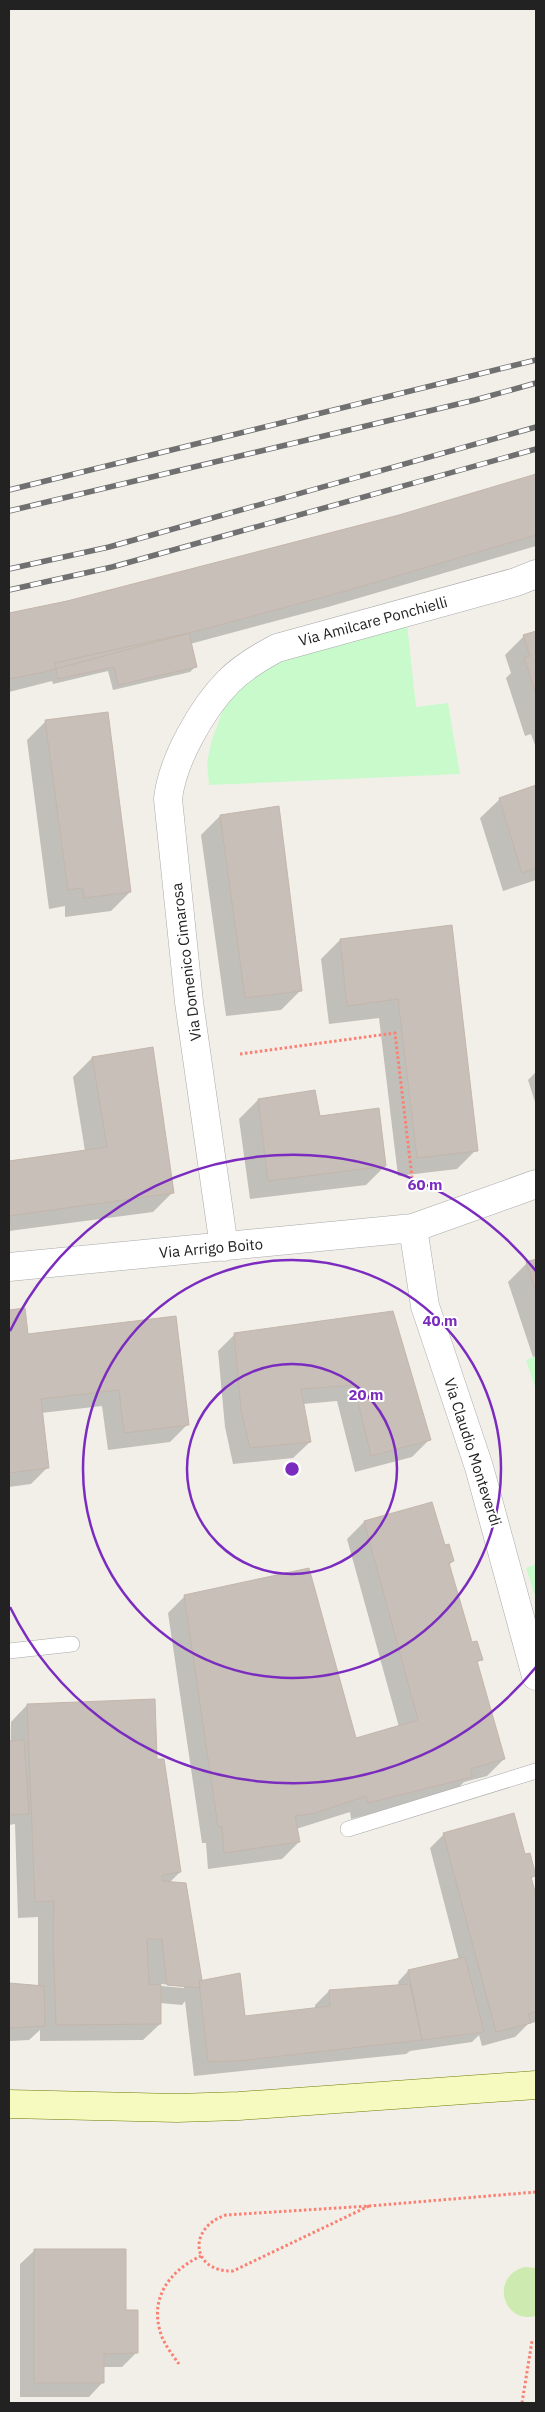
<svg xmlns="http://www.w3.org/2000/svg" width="545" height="2412" font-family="'IBM Plex Sans',sans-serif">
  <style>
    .grass { fill: #cdebb0 }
    .park { fill: #c8facc }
    .shadow { fill: #0003; fill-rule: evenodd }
    .building { fill: #c7bfb8; stroke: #c4b6ab }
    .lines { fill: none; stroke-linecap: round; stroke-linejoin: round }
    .lane-casing { stroke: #a9a9a9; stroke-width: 16 }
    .street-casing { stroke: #a9a9a9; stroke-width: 29 }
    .secondary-casing { stroke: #707d05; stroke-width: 29 }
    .path { stroke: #fa8072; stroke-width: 3; stroke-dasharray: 2.5 2.5; stroke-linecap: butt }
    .lane { stroke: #fff; stroke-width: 15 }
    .street { stroke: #fff; stroke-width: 28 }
    .secondary { stroke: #f7fabf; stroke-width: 28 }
    .rail-casing { stroke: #707070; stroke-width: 5.5 }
    .rail { stroke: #fff; stroke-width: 4; stroke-dasharray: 11; stroke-linecap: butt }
    .ring { fill: none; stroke: #7b2cbf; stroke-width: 2.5 }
    .labels { text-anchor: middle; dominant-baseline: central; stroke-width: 4; stroke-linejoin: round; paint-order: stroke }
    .street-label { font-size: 15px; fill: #222; stroke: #fff }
    .centre { fill: #7b2cbf; stroke: #fff; stroke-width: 2.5 }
    .ring-label { font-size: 15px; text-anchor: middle; font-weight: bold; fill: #7b2cbf; stroke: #fff; stroke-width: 4; stroke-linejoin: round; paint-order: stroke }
  </style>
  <rect width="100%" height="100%" fill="#f2efe9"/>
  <!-- grass -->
  <path class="grass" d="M525 2267 536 2268V2316C503 2325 489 2276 525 2267Z"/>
  <!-- park -->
  <path class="park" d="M407 624 416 707 448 703 460 774 209 785 207 762 211 743 223 709 229 697 264 663Z
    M536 1356V1390L526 1360Z
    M536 1564V1599L526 1568Z"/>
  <!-- shadow -->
  <path class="shadow" d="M536 475V546L328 607 190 644 195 667 190 672 113 690 108 671 53 684 52 681 9 692V615L68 602 399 516Z
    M536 632V748L531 734 525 736 506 678 511 673 505 655 524 636Z
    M46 721 130 892 111 911 65 917V906L49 909 27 740Z
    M536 786V880L503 891 480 818 500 799Z
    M220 816 300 991 281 1010 226 1016 201 835Z
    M450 927 476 1150 457 1169 398 1176 379 1018 329 1024 321 959 340 940Z
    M152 1048 172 1193 153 1212 9 1231V1162L85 1151 73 1077 92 1058Z
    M536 1072V1105L528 1080Z
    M258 1100 319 1118 385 1166 366 1185 250 1199 239 1119Z
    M536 1260V1356L533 1357 508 1282 527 1263Z
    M24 1309 27 1336 187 1425 170 1442 108 1450 102 1406 41 1413 48 1467 31 1484 9 1487V1311Z
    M392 1312 429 1440 412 1457 355 1472 337 1401 303 1404 310 1442 293 1458 233 1464 225 1427 218 1351 235 1334Z
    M432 1504 444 1547 453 1561 449 1565 471 1644 481 1659 476 1664 504 1759 487 1776 464 1782 453 1793 351 1819 350 1812 296 1829 299 1842 282 1859 208 1869 206 1843H202L168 1613 185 1596 355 1740 399 1727 347 1539 364 1522Z
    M27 1705 156 1760 180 1872 169 1883 184 1884 201 1982 244 2017 315 2009V2005L329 1991 399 1986 398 1982 408 1971 459 1960 430 1848 444 1834 524 1856 535 1875 531 1879 536 1900V2022L528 2024 515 2037 482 2046 479 2035 472 2042 410 2051 406 2054 194 2076 185 2001 182 2005 160 2003V2024L143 2040 40 2041V2030L29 2040 9 2041V1984L38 1987V1917L18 1918 15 1824 9 1825 11 1722ZM161 1984 184 1986V1988L161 1986Z
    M35 2250 125 2311 136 2353 122 2367H103V2382L89 2397H20V2264Z"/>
  <!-- building -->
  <path class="building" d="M536 474V535L346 591 44 672 9 679V613L67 601 399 515Z
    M536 631V694L524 658 530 656 523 635Z
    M189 633 197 667 118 685 114 667 58 679 55 663Z
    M108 712 131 892 84 898 83 888 68 890 45 720Z
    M536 785V868L522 873 499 798Z
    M279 806 302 991 245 998 220 815Z
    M452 925 478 1151 417 1158 398 999 347 1006 340 939Z
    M153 1047 174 1193 9 1216V1161L107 1147 92 1057Z
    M315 1090 320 1116 379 1108 386 1166 268 1181 258 1099Z
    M536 1259V1292L526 1262Z
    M25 1308 28 1334 176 1316 189 1425 124 1433 119 1390 41 1399 49 1468 9 1473V1310Z
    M393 1311 431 1440 371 1456 354 1385 301 1389 311 1442 250 1448 241 1410 234 1333Z
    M432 1502 445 1545 449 1544 454 1561 449 1563 472 1642 477 1641 483 1660 477 1661 505 1759 470 1769 472 1777 368 1803 366 1796 315 1813 295 1816 300 1842 224 1853 222 1827 218 1826 184 1595 309 1568 356 1738 418 1720 364 1521Z
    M155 1699 157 1759H164L181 1872 162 1875V1881L186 1883 202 1980 199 1981 200 1988 167 1985 162 1939H147L149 1984 161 1985V2024L56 2025 53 1938 54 1901 35 1902 27 1704Z
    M24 1740 29 1814 9 1815V1741Z
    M514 1813 525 1854 530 1853 536 1876 531 1877 536 1895V2012L528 2014 531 2023 496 2032 443 1833Z
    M465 1957 484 2032 422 2040 408 1970Z
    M240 1973 245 2016 330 2006 329 1990 410 1984 422 2040 238 2061 208 2062 199 1981Z
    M9 1983 44 1986 45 2026 9 2028Z
    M34 2249H126V2310H138V2353L104 2354V2383H34Z"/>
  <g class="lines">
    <defs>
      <path id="lane" d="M9 1651 72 1644
        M348 1829 536 1771"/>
      <path id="street" d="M413 1228 425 1306 479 1467 536 1676
        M224 1247 189 1002 168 799C172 761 202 708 229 681 242 668 260 657 277 648L516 582 536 574
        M9 1267 413 1228 536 1184"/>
      <path id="secondary" d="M9 2104 177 2108 239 2106 536 2085"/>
    </defs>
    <!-- lane casing -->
    <use href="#lane" class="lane-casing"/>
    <!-- street casing -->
    <use href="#street" class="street-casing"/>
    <!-- secondary casing -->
    <use href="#secondary" class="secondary-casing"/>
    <!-- path -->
    <path class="path" d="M240 1054 395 1033 412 1177
      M369 2206 233 2271C190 2272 188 2227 226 2215L369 2206 536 2192
      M179 2364C172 2354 163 2343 160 2331 150 2296 171 2270 201 2256
      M522 2403 532 2341"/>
    <!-- lane -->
    <use href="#lane" class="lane"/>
    <!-- street -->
    <use href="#street" class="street"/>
    <!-- secondary -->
    <use href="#secondary" class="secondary"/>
    <defs>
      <path id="rail" d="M9 490 536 360
        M9 511 475 400 536 383
        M9 569 109 547 536 427
        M9 590 112 567 536 449"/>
    </defs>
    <!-- rail casing -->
    <use href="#rail" class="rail-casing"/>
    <!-- rail -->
    <use href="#rail" class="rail"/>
  </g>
  <!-- distance rings -->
  <g class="ring">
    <circle cx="292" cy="1469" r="105"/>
    <circle cx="292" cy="1469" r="209"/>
    <path d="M536 1667A314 314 0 0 1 10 1607M10 1331A314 314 0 0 1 536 1271"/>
  </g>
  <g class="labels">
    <!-- street labels -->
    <g class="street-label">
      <text transform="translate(373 621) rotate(-15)">Via Amilcare Ponchielli</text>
      <text transform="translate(186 962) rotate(-97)">Via Domenico Cimarosa</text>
      <text transform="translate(211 1248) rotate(-5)">Via Arrigo Boito</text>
      <text transform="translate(473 1452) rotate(72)">Via Claudio Monteverdi</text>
    </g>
  </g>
  <circle cx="292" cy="1469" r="8" class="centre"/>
  <g class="ring-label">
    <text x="425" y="1190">60 m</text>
    <text x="440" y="1326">40 m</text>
    <text x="366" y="1400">20 m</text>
  </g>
  <!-- border -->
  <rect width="545" height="2412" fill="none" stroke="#222222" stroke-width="20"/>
</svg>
